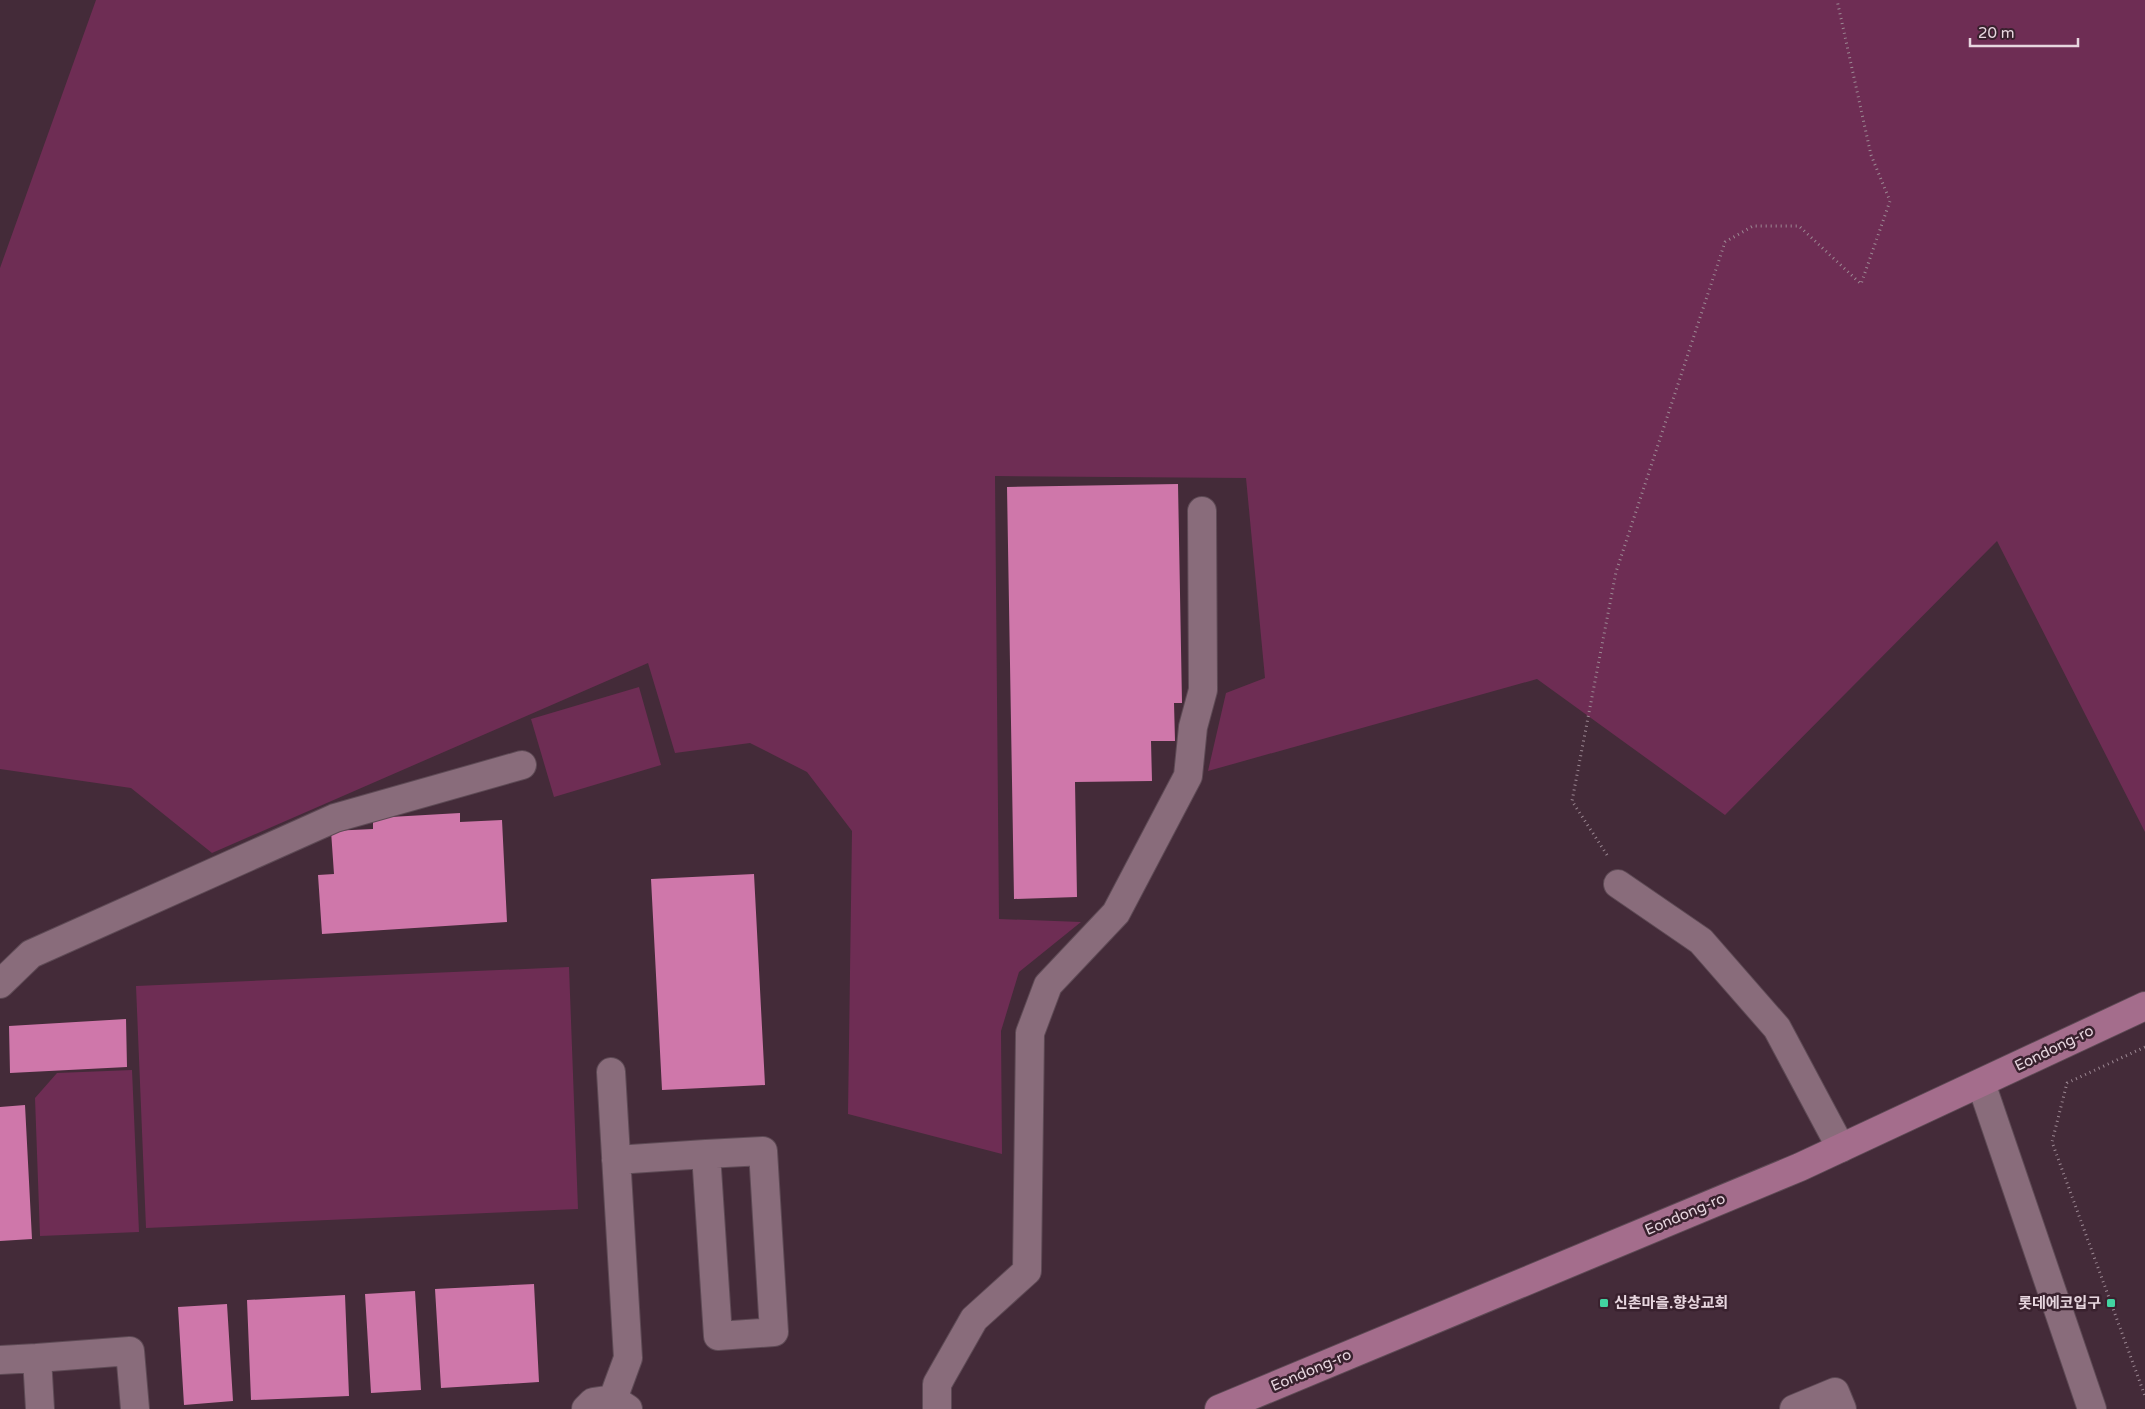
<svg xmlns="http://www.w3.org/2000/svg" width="2145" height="1409" font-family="'Varela Round','Noto Sans KR',sans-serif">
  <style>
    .green { fill: #6e2d54 }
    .building { fill: #cf77aa }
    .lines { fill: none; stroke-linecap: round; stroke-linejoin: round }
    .minor-casing { stroke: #5e4a55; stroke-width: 30 }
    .major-casing { stroke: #5e4a55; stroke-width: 30 }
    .path { stroke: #9c8893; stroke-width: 3; stroke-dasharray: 1 4; stroke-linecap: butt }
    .minor { stroke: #896c7b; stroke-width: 28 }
    .major { stroke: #a46d8c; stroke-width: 28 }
    .poi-dot { fill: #42d4a1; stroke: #39212e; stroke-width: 2 }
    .labels { text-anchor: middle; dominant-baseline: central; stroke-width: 5; stroke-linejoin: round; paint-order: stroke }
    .street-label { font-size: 15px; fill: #e7d6df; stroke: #39212e }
    .poi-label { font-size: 15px; font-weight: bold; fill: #e7d6df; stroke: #39212e; text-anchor: start }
  </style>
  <rect width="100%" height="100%" fill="#442b39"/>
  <!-- green -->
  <path class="green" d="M96 0H2145V832L1997 541 1725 815 1537 679 1208 771 1226 693 1265 678 1246 478 995 476 999 919 1081 922 1019 972 1001 1031 1002 1154 848 1114 852 831 807 772 750 743 675 753 648 663 212 853 131 788 0 769V268Z
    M639 687 661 765 554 797 531 719Z
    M569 967 578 1209 146 1228 136 986Z
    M132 1070 139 1232 40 1236 35 1098 57 1073Z"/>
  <!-- building -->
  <path class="building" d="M1178 484 1182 703H1174L1175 741H1151L1152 781 1075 782 1077 897 1014 899 1007 487Z
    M460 813V822L502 820 507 922 322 934 318 875 334 874 331 831 373 829V818Z
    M754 874 765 1085 662 1090 651 879Z
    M126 1019 127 1067 10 1073 9 1026Z
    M25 1105 32 1239 0 1241V1107Z
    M534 1284 539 1382 441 1388 435 1289Z
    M415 1291 421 1390 371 1393 365 1294Z
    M345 1295 349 1396 251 1400 247 1300Z
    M227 1304 233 1401 184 1405 178 1307Z"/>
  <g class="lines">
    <defs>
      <path id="minor" d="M1618 884 1701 941 1777 1028 1841 1148
        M0 984 31 954 335 818 522 765
        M611 1072 628 1358 613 1399
        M1981 1083 2092 1409
        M616 1160 706 1154 718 1336 774 1332 763 1151 706 1154
        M0 1360 37 1358
        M40 1409 37 1358 130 1351 135 1409
        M586 1409 593 1402 613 1399 628 1409
        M937 1409V1384L974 1319 1027 1271 1030 1033 1048 985 1116 913 1188 776 1193 727 1203 690 1202 511
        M1794 1409 1835 1392 1842 1409"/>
      <path id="major" d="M1219 1409 1800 1167 2145 1006"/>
    </defs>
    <!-- minor casing -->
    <use href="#minor" class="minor-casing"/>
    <!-- major casing -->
    <use href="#major" class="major-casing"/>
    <!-- path -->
    <path class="path" d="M1607 855 1572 801 1616 572 1725 242 1753 226H1799L1861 284 1890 201 1871 155 1837 0
      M2145 1047 2067 1083 2052 1142 2145 1396"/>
    <!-- minor -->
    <use href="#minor" class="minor"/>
    <!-- major -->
    <use href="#major" class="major"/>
  </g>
  <!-- markers -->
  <g class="poi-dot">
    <rect x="1599" y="1298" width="10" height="10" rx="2.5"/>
    <rect x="2106" y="1298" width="10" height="10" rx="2.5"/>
  </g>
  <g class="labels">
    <!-- street labels -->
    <g class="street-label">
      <text transform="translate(2054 1048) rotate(-26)">Eondong-ro</text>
      <text transform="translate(1685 1214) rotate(-23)">Eondong-ro</text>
      <text transform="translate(1311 1370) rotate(-23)">Eondong-ro</text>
    </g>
    <!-- poi labels -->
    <g class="poi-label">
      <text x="1614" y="1303">신촌마을.향상교회</text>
      <text x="2101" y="1303" text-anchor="end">롯데에코입구</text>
    </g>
  </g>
  <!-- scale -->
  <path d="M1970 38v8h108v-8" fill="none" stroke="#e7d6df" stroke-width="2.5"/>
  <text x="1978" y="38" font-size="15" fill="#e7d6df" stroke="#39212e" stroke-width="4" paint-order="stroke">20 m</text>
</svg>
